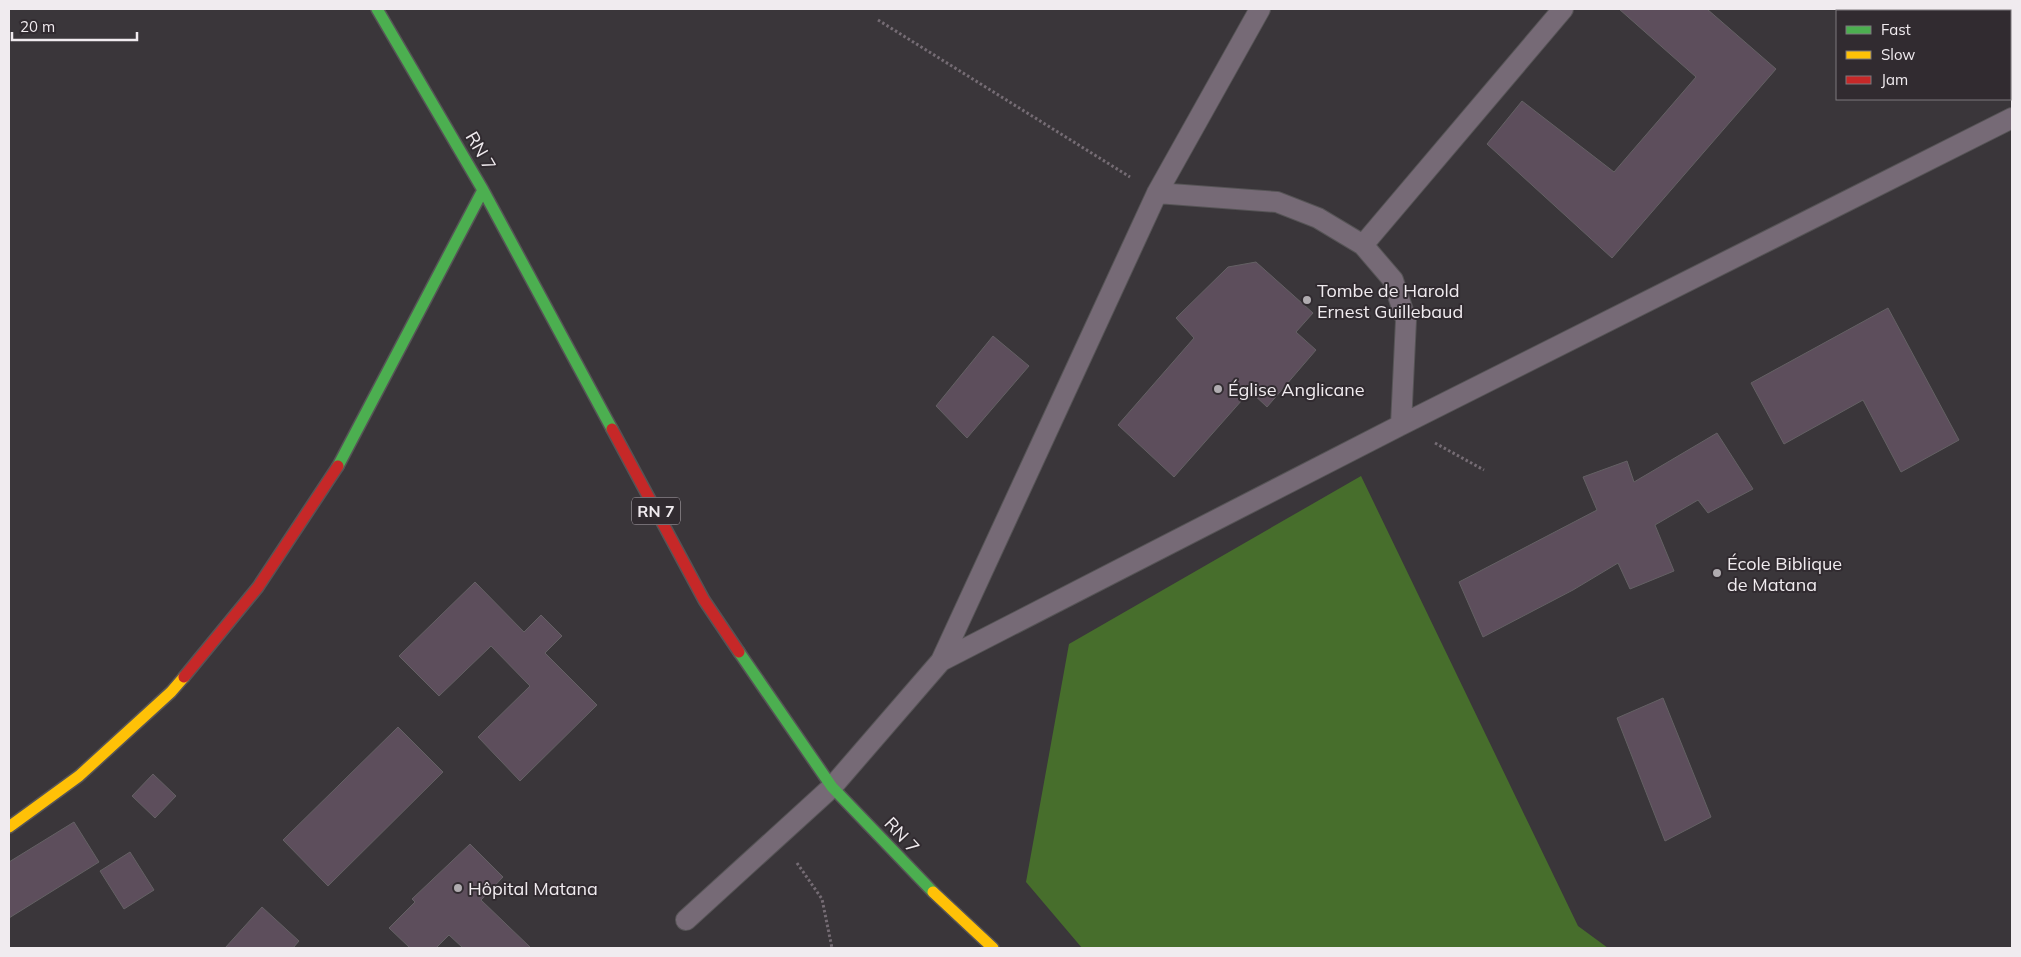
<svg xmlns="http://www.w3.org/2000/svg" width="2021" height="957" font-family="Mulish,sans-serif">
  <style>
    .forest { fill: #476e2c }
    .building { fill: #5d4e5c; stroke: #646164 }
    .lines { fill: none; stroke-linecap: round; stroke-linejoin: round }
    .lane-casing { stroke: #565456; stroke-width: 22 }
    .fast-casing { stroke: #565456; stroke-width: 14 }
    .slow-casing { stroke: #565456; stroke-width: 14 }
    .jam-casing { stroke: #565456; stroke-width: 14 }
    .path { stroke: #756c74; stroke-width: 3; stroke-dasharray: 2.5 2.5; stroke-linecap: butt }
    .lane { stroke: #766a76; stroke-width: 20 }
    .fast { stroke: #4caf50; stroke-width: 11 }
    .slow { stroke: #ffc107; stroke-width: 11 }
    .jam { stroke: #c62828; stroke-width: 11 }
    .poi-dot { fill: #b0acb0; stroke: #312b30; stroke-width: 2 }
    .labels { text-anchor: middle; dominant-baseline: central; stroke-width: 4; stroke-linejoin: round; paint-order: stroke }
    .shield { fill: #312b30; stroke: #b7b1b6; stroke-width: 1 }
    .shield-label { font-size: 16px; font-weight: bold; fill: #f0ebef }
    .street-label { font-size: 18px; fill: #f0ebef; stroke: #312b30 }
    .poi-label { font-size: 18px; fill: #f0ebef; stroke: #312b30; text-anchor: start }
  </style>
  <rect width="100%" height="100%" fill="#3a363a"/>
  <!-- forest -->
  <path class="forest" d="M1361 476 1578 926 1608 948H1082L1026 882 1069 644Z"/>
  <!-- building -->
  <path class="building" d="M1619 9H1707L1776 69 1612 258 1487 144 1522 101 1614 172 1696 77Z
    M1256 262 1313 313 1296 332 1316 350 1267 407 1250 391 1174 477 1118 425 1194 338 1176 318 1228 267Z
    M1888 308 1959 440 1901 472 1863 400 1784 444 1751 383Z
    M993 336 1029 366 967 438 936 406Z
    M1717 433 1753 489 1708 513 1698 500 1655 525 1674 571 1630 589 1618 563 1573 590 1483 637 1459 582 1597 510 1583 477 1627 461 1634 482Z
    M475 582 524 632 541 615 562 636 545 653 597 705 520 781 478 737 530 686 491 646 439 696 399 656Z
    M1663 698 1711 817 1665 841 1617 718Z
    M398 727 443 772 328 886 283 840Z
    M153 774 176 796 155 818 132 796Z
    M74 822 99 862 9 918V862Z
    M470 844 503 877 481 900 531 948H463L449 935 436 948H410L389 928 415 902 412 899Z
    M130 852 154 890 124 909 100 871Z
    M262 907 299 941 293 948H225Z"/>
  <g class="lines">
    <defs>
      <path id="lane" d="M1157 193 1277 202 1318 218 1363 245
        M1401 425 1406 320 1393 280 1363 245 1563 9
        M941 661 1401 425 2012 118
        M686 920 832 787 941 661 1157 193 1260 9"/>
      <path id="fast" d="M377 9 483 190 612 429
        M338 466 483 190
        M739 652 832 787 933 892"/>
      <path id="slow" d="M9 827 79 776 171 692 184 677
        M933 892 993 948"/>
      <path id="jam" d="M612 429 704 600 739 652
        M184 677 258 587 338 466"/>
    </defs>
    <!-- lane casing -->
    <use href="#lane" class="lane-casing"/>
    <!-- fast casing -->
    <use href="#fast" class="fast-casing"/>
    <!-- slow casing -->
    <use href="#slow" class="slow-casing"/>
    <!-- jam casing -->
    <use href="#jam" class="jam-casing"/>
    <!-- path -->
    <path class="path" d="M1921 9 1928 11
      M878 20 1130 177
      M2010 35 2012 36
      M1435 443 1484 470
      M797 863 822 899 832 948"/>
    <!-- lane -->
    <use href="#lane" class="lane"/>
    <!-- fast -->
    <use href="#fast" class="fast"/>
    <!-- slow -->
    <use href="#slow" class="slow"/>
    <!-- jam -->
    <use href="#jam" class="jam"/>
  </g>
  <!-- markers -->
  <g class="poi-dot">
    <circle cx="1307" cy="300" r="5"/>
    <circle cx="1218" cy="389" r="5"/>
    <circle cx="1717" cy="573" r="5"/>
    <circle cx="458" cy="888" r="5"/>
  </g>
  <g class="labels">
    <!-- shield labels -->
    <rect class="shield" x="632" y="497.5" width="48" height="27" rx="4"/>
    <g class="shield-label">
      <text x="656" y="511">RN 7</text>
    </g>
    <!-- street labels -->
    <g class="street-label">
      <text transform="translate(481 151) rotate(60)">RN 7</text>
      <text transform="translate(902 835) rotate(47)">RN 7</text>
    </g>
    <!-- poi labels -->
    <g class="poi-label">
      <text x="1317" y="290">Tombe de Harold<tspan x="1317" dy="21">Ernest Guillebaud</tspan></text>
      <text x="1228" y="389">Église Anglicane</text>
      <text x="1727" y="563">École Biblique<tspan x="1727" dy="21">de Matana</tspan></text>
      <text x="468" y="888">Hôpital Matana</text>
    </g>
  </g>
  <!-- border -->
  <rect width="2021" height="957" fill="none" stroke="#f0ebef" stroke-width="20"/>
  <!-- legend -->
  <rect x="1836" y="10" width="175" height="90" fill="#312b30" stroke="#7d787c"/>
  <rect x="1846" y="26" width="25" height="8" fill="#4caf50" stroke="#7d787c"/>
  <text x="1881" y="35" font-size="15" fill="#f0ebef">Fast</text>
  <rect x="1846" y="51" width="25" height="8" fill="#ffc107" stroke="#7d787c"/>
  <text x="1881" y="60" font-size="15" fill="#f0ebef">Slow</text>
  <rect x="1846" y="76" width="25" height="8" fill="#c62828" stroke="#7d787c"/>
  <text x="1881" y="85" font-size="15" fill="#f0ebef">Jam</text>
  <!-- scale -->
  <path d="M12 32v8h125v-8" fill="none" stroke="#f0ebef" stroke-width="2.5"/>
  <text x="20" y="32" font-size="15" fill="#f0ebef" stroke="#312b30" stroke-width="4" paint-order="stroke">20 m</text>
</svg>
